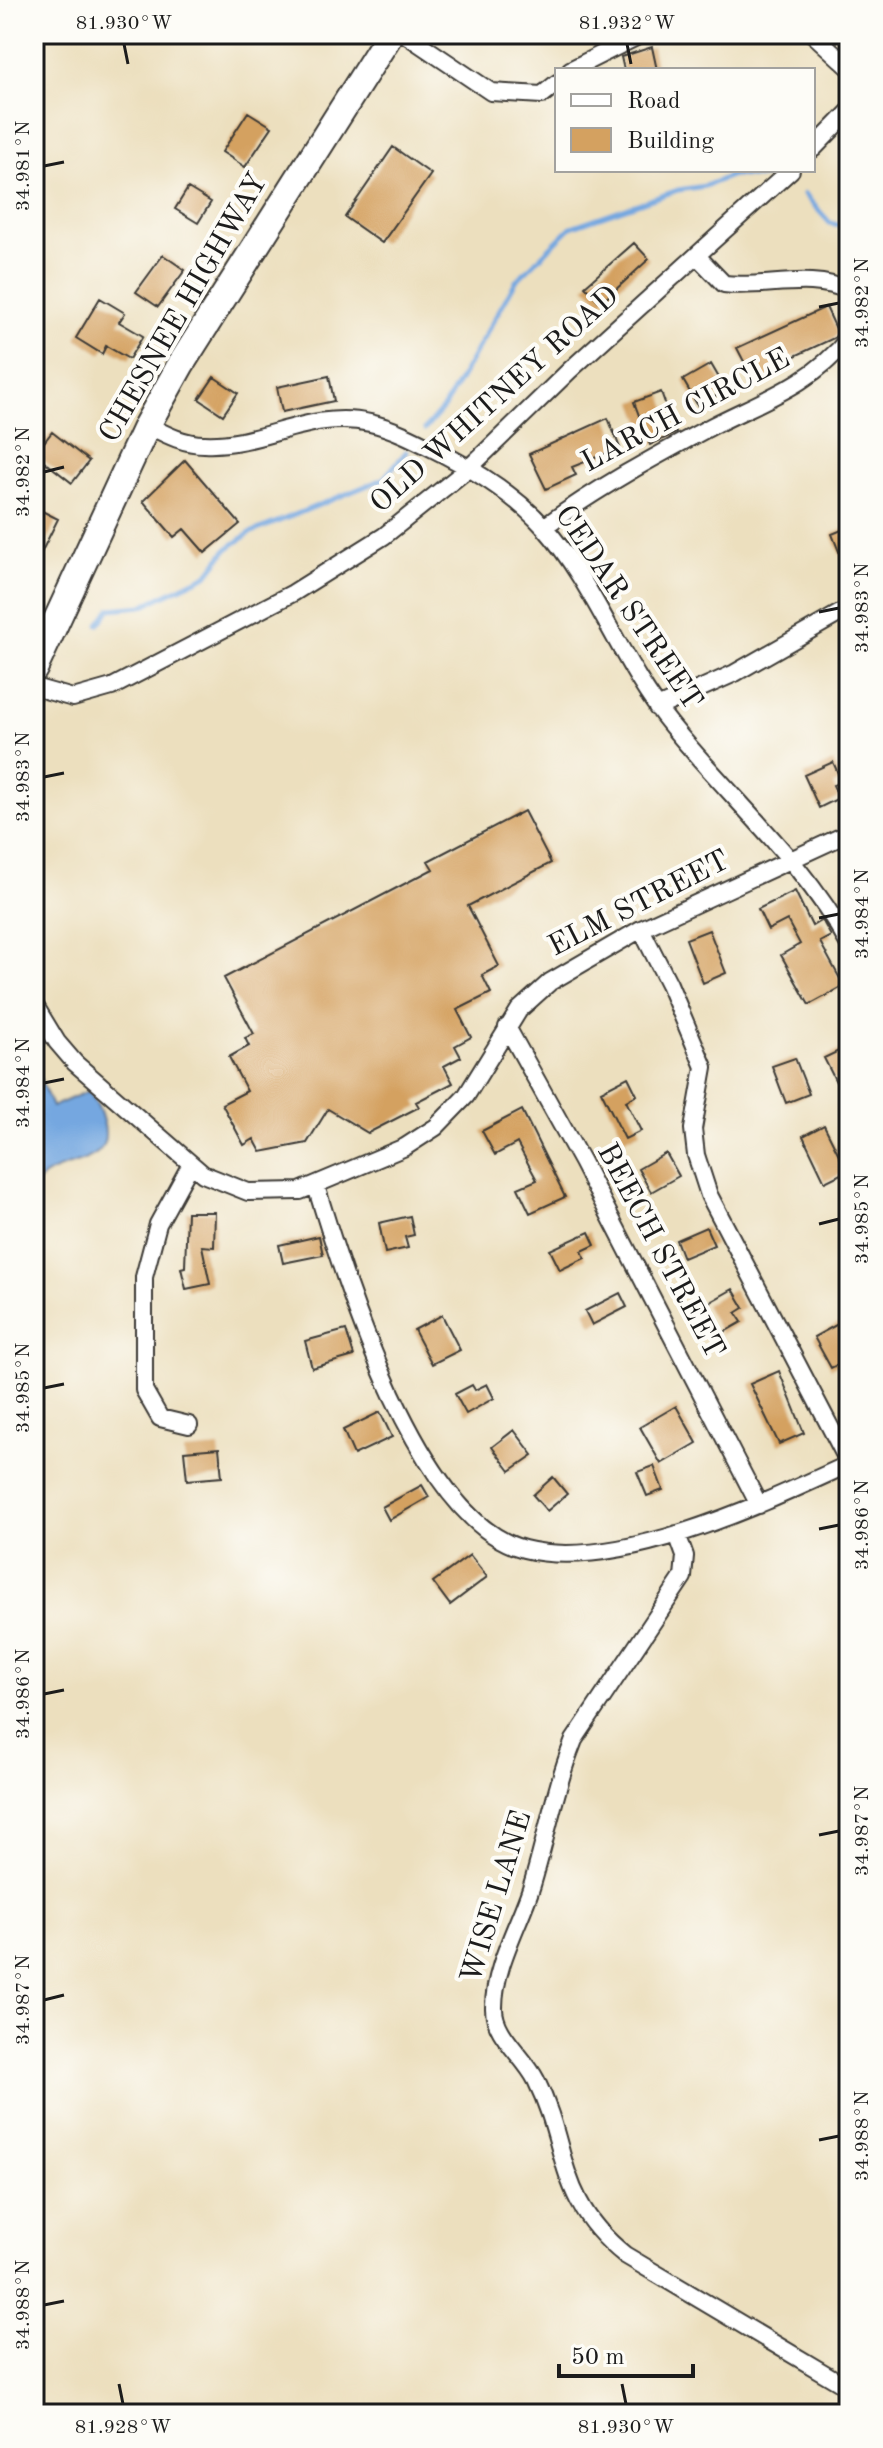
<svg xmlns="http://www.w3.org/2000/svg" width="883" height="2448" font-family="'Old Standard TT',serif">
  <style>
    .water { fill: #75a7e0; stroke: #48627e; stroke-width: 2 }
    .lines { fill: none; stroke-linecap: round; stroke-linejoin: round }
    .stream { stroke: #75a7e0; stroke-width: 5 }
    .building { fill: #d4a160 }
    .minor-casing { stroke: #3b3934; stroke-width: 20 }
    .primary-casing { stroke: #3b3934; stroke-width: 30 }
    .minor { stroke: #fff; stroke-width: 16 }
    .primary { stroke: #fff; stroke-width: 26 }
    .ticks { fill: none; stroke: #1c1c1c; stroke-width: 3 }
    .labels { text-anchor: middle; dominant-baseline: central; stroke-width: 8; stroke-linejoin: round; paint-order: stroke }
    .street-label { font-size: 30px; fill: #1c1c1c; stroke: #fdfcf7 }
    .neatline { fill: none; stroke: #1c1c1c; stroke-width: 3 }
    .ticks-label { font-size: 20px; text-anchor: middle; fill: #1c1c1c }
  </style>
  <rect width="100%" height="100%" fill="#fdfcf7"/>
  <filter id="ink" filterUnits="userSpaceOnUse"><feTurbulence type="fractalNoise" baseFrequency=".0125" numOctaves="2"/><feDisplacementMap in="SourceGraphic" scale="16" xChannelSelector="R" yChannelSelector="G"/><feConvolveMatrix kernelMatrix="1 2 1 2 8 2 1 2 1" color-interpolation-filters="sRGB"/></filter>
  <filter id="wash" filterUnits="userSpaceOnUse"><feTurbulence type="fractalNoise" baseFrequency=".006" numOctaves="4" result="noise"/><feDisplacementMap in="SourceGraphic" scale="32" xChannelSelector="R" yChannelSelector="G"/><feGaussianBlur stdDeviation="1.8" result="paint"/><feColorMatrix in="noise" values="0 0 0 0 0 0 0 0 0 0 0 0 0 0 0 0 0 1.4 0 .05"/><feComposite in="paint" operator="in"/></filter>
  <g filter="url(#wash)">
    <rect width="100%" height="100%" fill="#ecdfbe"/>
    <!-- water -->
    <path class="water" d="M34 1064 52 1107 88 1091C97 1101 101 1112 104 1125 114 1173 50 1155 34 1188Z"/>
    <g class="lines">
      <!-- stream -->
      <path class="stream" d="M804 194 830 223 849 228
        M425 429 444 407 516 281 571 227 678 190 705 186 733 175 763 177
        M99 624 110 609 142 606 207 575 227 549 250 533 383 479 406 452"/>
    </g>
    <g id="blocks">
      <!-- building -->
      <path class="building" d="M652 47 657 70H624L621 57Z
        M248 112 272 127 245 167 222 152Z
        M393 147 431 174 382 243 345 217Z
        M188 188 211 202 198 223 175 209Z
        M634 243 649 259 601 303 585 286Z
        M163 255 185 270 158 307 136 292Z
        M100 298 125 313 119 322 143 336 129 359 106 346 102 354 76 338Z
        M826 307 838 333 834 338 782 362 785 368 755 383 737 348Z
        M711 364 726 390 698 406 683 380Z
        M329 376 334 401 282 412 277 387Z
        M214 377 238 393 223 415 199 399Z
        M661 392 676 433 650 445 634 402Z
        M608 418 620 448 572 467 576 475 546 489 529 454Z
        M52 432 89 461 72 483 35 454Z
        M185 460 240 524 205 553 184 529 174 537 143 501Z
        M34 507 58 519 34 567Z
        M849 527V574H848L832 534Z
        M833 762 842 782 833 785 839 798 819 808 804 775Z
        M524 811 551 863 468 906 499 966 482 975 491 993 457 1010 471 1037 455 1046 461 1057 444 1066 453 1083 416 1102 419 1107 368 1133 328 1109 307 1143 261 1152 254 1139 244 1145 222 1104 247 1091 229 1057 249 1046 245 1038 254 1034 224 978 433 869 428 861Z
        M795 891 812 926 822 920 831 936 820 942 844 986 809 1005 781 955 800 944 787 920 768 930 758 909Z
        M709 930 726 973 703 983 686 939Z
        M849 1046V1076L836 1082 824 1058Z
        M795 1058 809 1094 786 1103 772 1066Z
        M628 1077 637 1095 626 1101 641 1131 625 1139 601 1091Z
        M522 1110 565 1197 530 1213 518 1188 537 1180 517 1143 495 1155 482 1131Z
        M824 1125 847 1171 825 1182 803 1136Z
        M666 1153 679 1176 651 1192 638 1169Z
        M187 1212H215L214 1247 202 1246 210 1284 186 1289 181 1268 185 1267Z
        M410 1216 414 1235 405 1237 408 1248 385 1253 379 1223Z
        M706 1227 714 1245 683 1258 676 1240Z
        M589 1232 595 1245 582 1251 585 1258 560 1270 550 1250Z
        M319 1236 323 1255 283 1263 279 1245Z
        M733 1289 744 1308 736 1313 742 1322 721 1334 705 1305Z
        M620 1293 627 1307 592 1325 585 1311Z
        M442 1315 460 1350 432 1364 414 1330Z
        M849 1318V1359L831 1368 814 1337Z
        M346 1330 354 1356 312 1368 305 1341Z
        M779 1371 804 1433 779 1444 750 1384Z
        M487 1384 494 1398 466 1414 455 1394 472 1385 475 1390Z
        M676 1406 697 1443 661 1464 640 1427Z
        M380 1412 392 1437 354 1455 343 1430Z
        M514 1430 533 1455 510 1471 492 1447Z
        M219 1448 222 1477 187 1480 184 1451Z
        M654 1466 663 1490 647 1496 637 1472Z
        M553 1477 567 1494 547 1511 533 1495Z
        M422 1485 429 1497 389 1520 382 1507Z
        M470 1555 487 1577 450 1605 433 1582Z"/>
    </g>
  </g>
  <g filter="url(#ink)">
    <use href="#blocks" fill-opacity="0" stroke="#3b3934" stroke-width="2"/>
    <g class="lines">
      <defs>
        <path id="minor" d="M405 34 491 92 542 95 557 83
          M813 34 849 67
          M570 70 642 34
          M813 149 849 112
          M698 257 724 284C764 289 811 272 849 291
          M147 425C165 434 183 444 204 444 261 447 311 409 370 423 397 429 423 444 447 456 483 475 517 497 544 527 596 586 621 664 671 725 730 798 805 862 849 945
          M544 527C597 488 654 457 712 426 763 400 812 384 849 338
          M34 687 73 698 112 687 293 593 384 536 469 468 570 370 791 170
          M657 708 735 673 849 608
          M641 929 669 984 704 1067 693 1129 696 1155 709 1195 849 1463
          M34 1004 57 1042 75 1063 203 1174 248 1192 300 1191 405 1147 436 1127 466 1096 519 1010 550 982 641 929 849 833
          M507 1027 582 1162 759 1505
          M316 1186C345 1281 418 1522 524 1549 618 1573 764 1503 849 1464
          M189 1425 160 1418 144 1390V1277L158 1224 191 1164
          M677 1534 685 1556 683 1577 574 1740 568 1756C553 1798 545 1843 532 1885 520 1923 494 1966 494 2007 493 2034 524 2056 536 2080 570 2149 555 2199 625 2255L849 2388"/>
        <path id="primary" d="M34 669 147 425 181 364 390 34"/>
      </defs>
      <!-- minor casing -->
      <use href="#minor" class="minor-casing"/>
      <!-- primary casing -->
      <use href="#primary" class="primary-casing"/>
      <!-- minor -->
      <use href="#minor" class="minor"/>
      <!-- primary -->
      <use href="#primary" class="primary"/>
    </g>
  </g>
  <!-- ticks -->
  <path class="ticks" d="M124 44 128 64M627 44 631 64M44 166 64 162M819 307 839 303M44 472 64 467M819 612 839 608M44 777 64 773M819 918 839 914M44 1083 64 1079M819 1224 839 1219M44 1388 64 1384M819 1529 839 1525M44 1694 64 1690M819 1835 839 1831M44 2000 64 1995M819 2140 839 2136M44 2305 64 2301M119 2384 123 2404M622 2384 626 2404"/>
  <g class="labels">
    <!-- street labels -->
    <g class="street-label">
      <text transform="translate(184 308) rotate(-60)">CHESNEE HIGHWAY</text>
      <text transform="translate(495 400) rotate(-42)">OLD WHITNEY ROAD</text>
      <text transform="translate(686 411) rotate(-28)">LARCH CIRCLE</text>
      <text transform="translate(628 608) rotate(56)">CEDAR STREET</text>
      <text transform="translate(639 904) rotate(-27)">ELM STREET</text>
      <text transform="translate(660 1251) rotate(62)">BEECH STREET</text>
      <text transform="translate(497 1897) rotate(-73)">WISE LANE</text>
    </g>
  </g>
  <!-- margin -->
  <rect width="883" height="2448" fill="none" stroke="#fdfcf7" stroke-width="88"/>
  <!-- legend -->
  <rect x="555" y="68" width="260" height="104" fill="#fdfcf7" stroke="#a3a29f" stroke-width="2"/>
  <rect x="571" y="94" width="40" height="12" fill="#ffffff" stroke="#a3a29f" stroke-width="2"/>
  <text x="627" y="108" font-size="24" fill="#1c1c1c">Road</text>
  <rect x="571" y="128" width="40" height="24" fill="#d4a160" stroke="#a3a29f" stroke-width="2"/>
  <text x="627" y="148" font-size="24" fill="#1c1c1c">Building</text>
  <!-- scale -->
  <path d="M559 2364v12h134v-12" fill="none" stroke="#1c1c1c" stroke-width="4"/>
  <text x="571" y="2364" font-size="24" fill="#1c1c1c" stroke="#fdfcf7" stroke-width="6" paint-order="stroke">50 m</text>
  <rect x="44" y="44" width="795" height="2360" class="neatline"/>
  <g class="ticks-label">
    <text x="124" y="29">81.930°W</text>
    <text x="627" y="29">81.932°W</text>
    <text transform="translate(22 166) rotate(-90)" y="7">34.981°N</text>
    <text transform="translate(861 303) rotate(-90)" y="7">34.982°N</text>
    <text transform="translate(22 472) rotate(-90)" y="7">34.982°N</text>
    <text transform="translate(861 608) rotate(-90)" y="7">34.983°N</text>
    <text transform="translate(22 777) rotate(-90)" y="7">34.983°N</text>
    <text transform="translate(861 914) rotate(-90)" y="7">34.984°N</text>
    <text transform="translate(22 1083) rotate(-90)" y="7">34.984°N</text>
    <text transform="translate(861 1219) rotate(-90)" y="7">34.985°N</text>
    <text transform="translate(22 1388) rotate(-90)" y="7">34.985°N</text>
    <text transform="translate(861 1525) rotate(-90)" y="7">34.986°N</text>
    <text transform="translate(22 1694) rotate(-90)" y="7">34.986°N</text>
    <text transform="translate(861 1831) rotate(-90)" y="7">34.987°N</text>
    <text transform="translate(22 2000) rotate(-90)" y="7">34.987°N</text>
    <text transform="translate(861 2136) rotate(-90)" y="7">34.988°N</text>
    <text transform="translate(22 2305) rotate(-90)" y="7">34.988°N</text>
    <text x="123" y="2433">81.928°W</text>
    <text x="626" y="2433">81.930°W</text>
  </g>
</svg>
